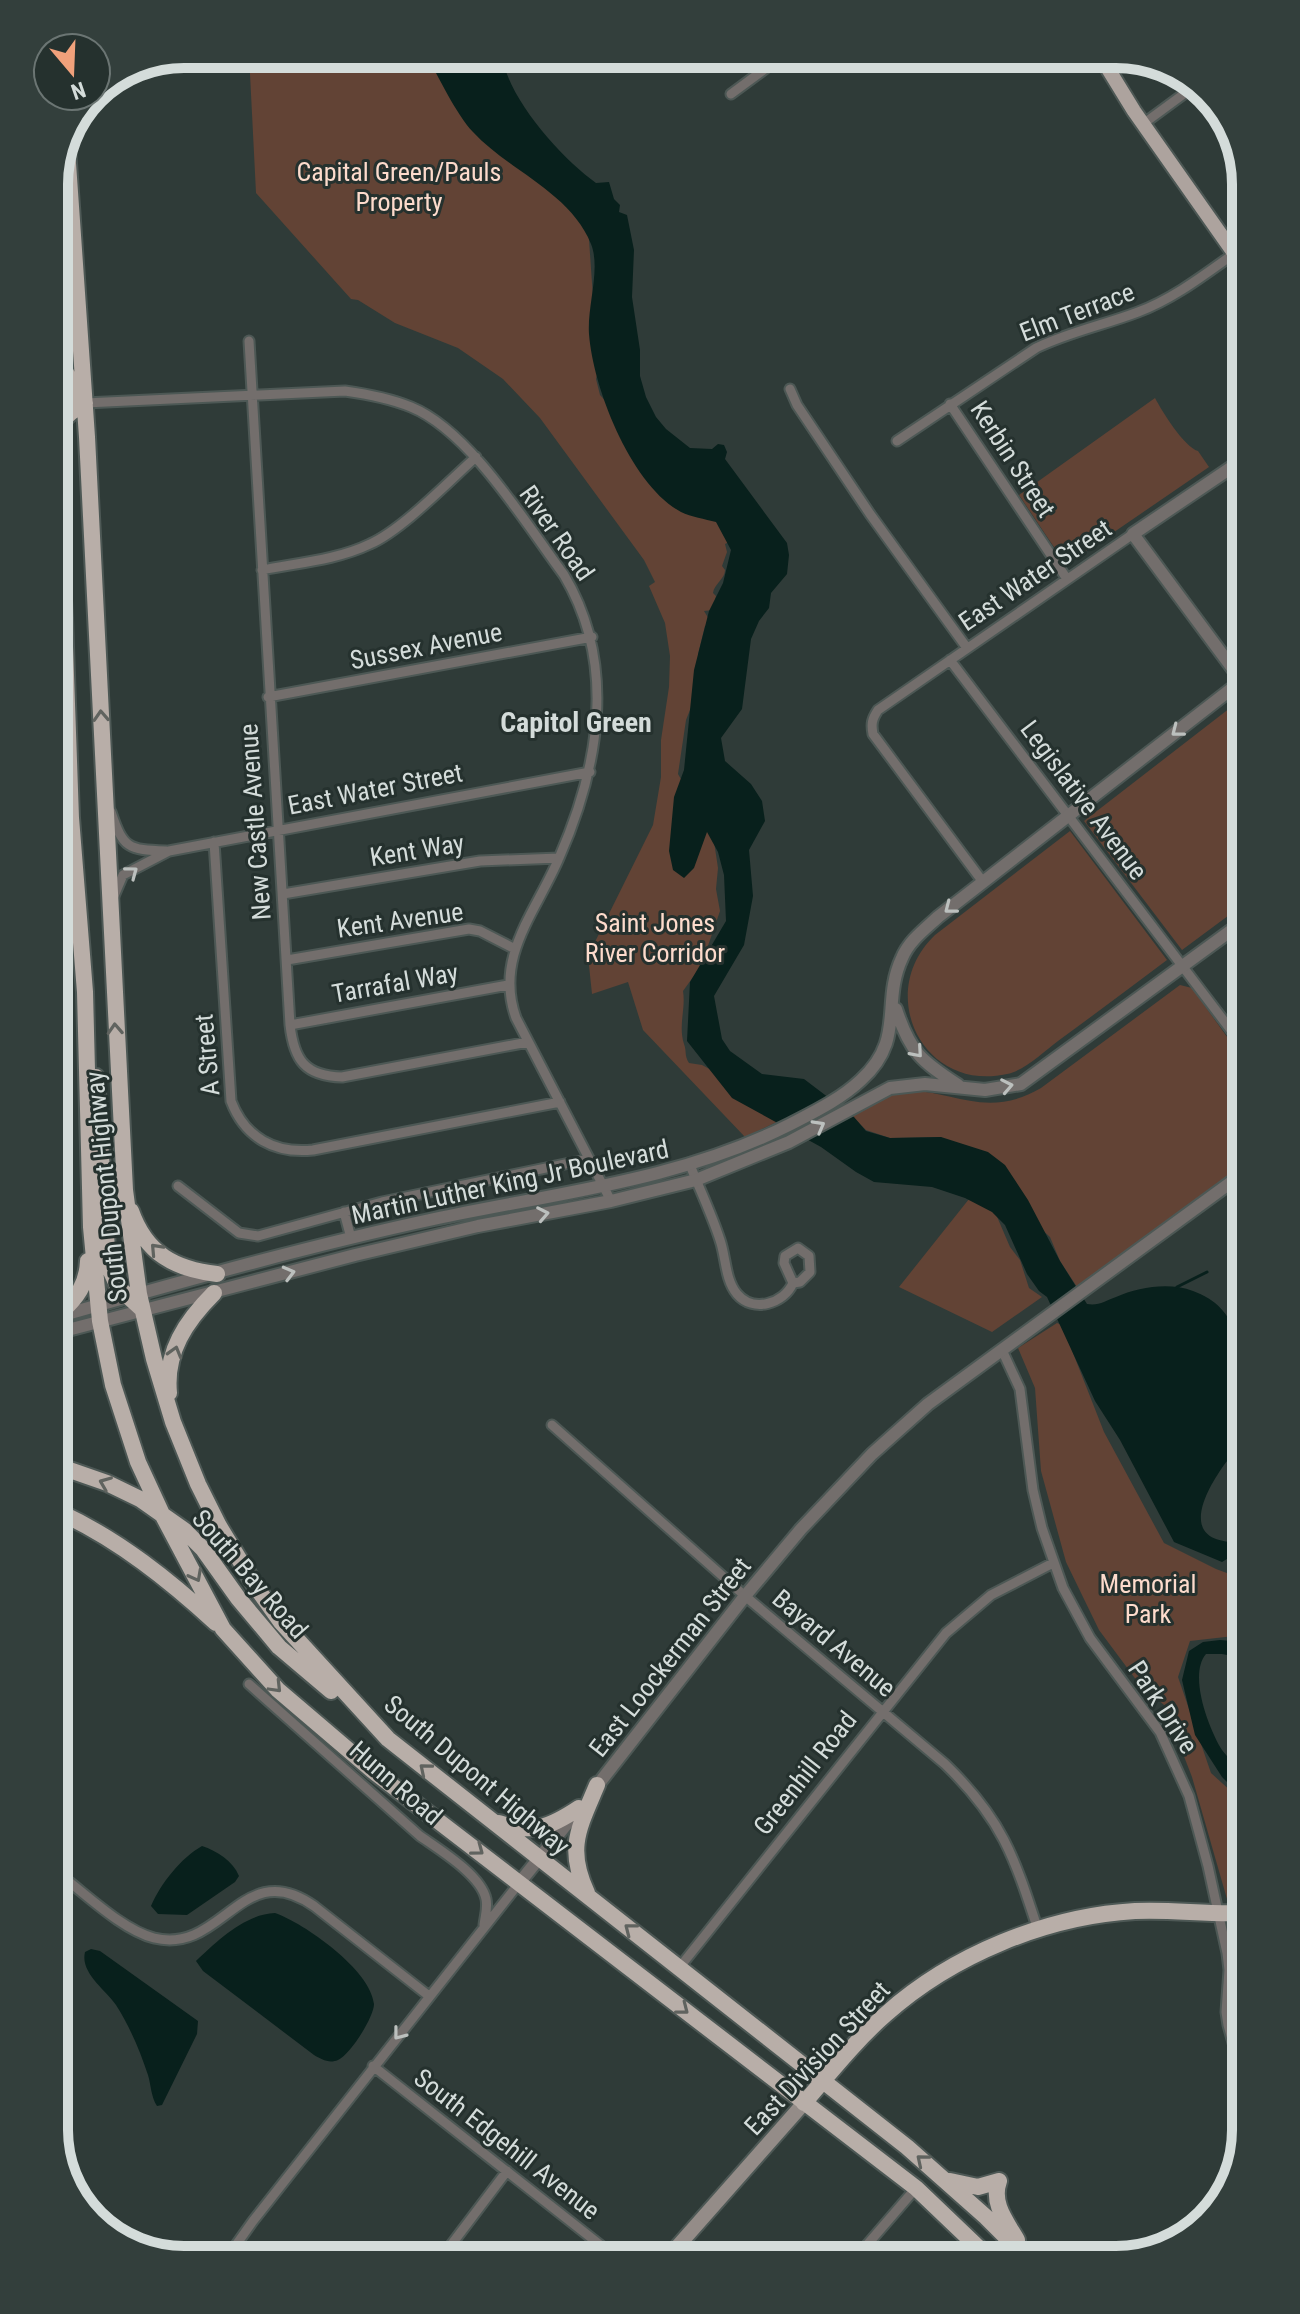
<svg xmlns="http://www.w3.org/2000/svg" width="1300" height="2314" font-family="'Roboto Condensed',sans-serif">
  <style>
    .green { fill: #624335 }
    .water { fill: #08201c }
    .lines { fill: none; stroke-linecap: round; stroke-linejoin: round }
    .stream { stroke: #08201c; stroke-width: 3 }
    .minor-casing { stroke: #4d5855; stroke-width: 13 }
    .tertiary-casing { stroke: #4d5855; stroke-width: 16 }
    .secondary-casing { stroke: #4d5855; stroke-width: 18 }
    .primary-casing { stroke: #4d5855; stroke-width: 18 }
    .trunk-casing { stroke: #4d5855; stroke-width: 20 }
    .minor { stroke: #736e6c; stroke-width: 9 }
    .tertiary { stroke: #736e6c; stroke-width: 12 }
    .secondary { stroke: #948c88; stroke-width: 14 }
    .primary { stroke: #ada39e; stroke-width: 14 }
    .trunk { stroke: #b8aea8; stroke-width: 16 }
    .oneway { stroke: #60635f }
    .oneway2 { stroke: #bcc0be }
    .labels { text-anchor: middle; dominant-baseline: central; stroke-width: 6; stroke-linejoin: round; paint-order: stroke }
    .park-label { font-size: 26px; fill: #fddbcc; stroke: #25312e }
    .street-label { font-size: 26px; fill: #d4dcda; stroke: #25312e }
    .neighbourhood-label { font-size: 28px; font-weight: bold; fill: #d4dcda; stroke: #25312e }
    .rim { fill: none; stroke: #d4dcda; stroke-width: 10 }
  </style>
  <rect width="100%" height="100%" fill="#2f3b38"/>
  <!-- green -->
  <path class="green" d="M249 54H440L588 225 598 370 596 379 600 395 733 540 725 544 727 552 722 566 725 570C725 579 714 584 713 593L716 596 713 610 704 611 712 624 705 626 698 654 705 672 686 720 678 774 713 835 718 868 716 889 720 911 701 966 683 991C686 1009 678 1025 684 1044 687 1052 684 1055 689 1063L702 1065 762 1097 781 1120 745 1137 643 1030 628 982 592 994 588 956 653 825 661 777V740L669 687 670 656 665 623 649 586 655 582 644 560 540 418 503 379 458 348 395 323 358 300 351 299 256 193Z
    M1155 398C1162 411 1184 447 1198 451L1209 467 1066 565 1019 495Z
    M1239 701 1240 907 1182 950 1084 821Z
    M1070 831 1167 960C1131 987 1095 1014 1058 1041 1043 1052 1026 1070 1007 1074 923 1093 874 993 935 935Z
    M1180 985 1192 988 1240 1055 1241 1168 1077 1287 1060 1261 1050 1237 941 1137 890 1138 866 1130 851 1115C861 1109 873 1100 884 1096 938 1076 977 1126 1041 1088Z
    M973 1194 995 1212 1010 1247 1020 1260 1029 1288 1042 1297 992 1332 899 1287Z
    M1057 1323 1062 1325 1104 1432 1164 1543 1216 1569 1243 1579V1635L1190 1641 1178 1677 1211 1773 1244 1803 1245 1900 1227 1899 1192 1777 1164 1705 1137 1681 1099 1630 1066 1562 1041 1471 1035 1388 1018 1348Z"/>
  <!-- water -->
  <path class="water" d="M426 54H502C506 97 562 159 596 183L609 182 614 199 620 205 619 212 627 215 634 250 632 297 640 350V376L646 397 656 417 666 429 690 448 712 449 718 444 724 445 727 452 725 459 787 543 789 555 787 574 771 593 769 608 759 621 751 639 742 709 721 738 725 761 751 784 762 801 765 821 749 850 753 896 744 945 714 996 722 1039 730 1051 762 1074 804 1079 854 1117 866 1131 890 1138 941 1137 988 1152 1005 1165 1028 1200 1060 1261 1087 1304C1099 1306 1105 1301 1116 1297 1139 1287 1169 1282 1193 1291 1244 1309 1242 1359 1242 1404 1242 1414 1245 1431 1242 1441 1239 1449 1229 1458 1224 1465 1200 1499 1180 1545 1243 1542V1563L1227 1559 1222 1562 1174 1542 1120 1440 1095 1401 1047 1297 1039 1291 1027 1274 1005 1225 992 1212 965 1198 932 1187 874 1182 856 1172 821 1147 732 1098 687 1041 690 982 726 921 724 875 718 852 707 832 694 868 684 878 673 870 669 851 674 797 684 770 694 670 709 611 723 583 731 550 716 522C705 519 691 517 681 512 631 485 593 388 589 334 587 306 601 269 591 244 570 192 509 171 473 132 456 114 438 76 426 54Z
    M1220 1640 1243 1642V1658L1222 1654H1206C1188 1675 1209 1729 1222 1750 1228 1758 1237 1766 1242 1774 1246 1780 1244 1791 1244 1799L1222 1777 1195 1735 1182 1680 1189 1651 1203 1642Z
    M202 1846C217 1851 233 1861 239 1876L235 1882 187 1915 158 1914 151 1906C161 1883 181 1858 202 1846Z
    M275 1913C304 1923 371 1970 374 2004 374 2017 350 2055 338 2060 329 2064 321 2059 314 2055L203 1971 196 1961C217 1941 245 1914 275 1913Z
    M91 1949 100 1951 198 2021 197 2034 162 2105 157 2106C151 2097 151 2085 148 2075 140 2051 130 2027 116 2005 105 1989 80 1973 85 1952Z"/>
  <g class="lines">
    <!-- stream -->
    <path class="stream" d="M1177 1287 1207 1272"/>
    <defs>
      <path id="minor" d="M731 94 785 54
        M1143 124 1196 85
        M249 341 290 1025C294 1060 305 1076 342 1077L528 1042
        M790 389 797 405 870 514 967 648
        M85 403 345 391C367 394 389 398 411 407 470 431 526 524 564 575 617 664 599 767 559 858 536 912 494 957 516 1018L611 1201
        M950 404 1067 579
        M897 441 1036 348C1069 332 1104 325 1138 312 1173 299 1204 275 1235 253
        M262 570C297 563 337 560 370 544 402 530 448 482 476 457
        M950 660 1240 1042
        M268 697 592 637
        M111 812C123 848 128 850 166 851
        M214 842 231 1101C245 1138 275 1154 313 1150L560 1102
        M983 882 873 734C871 724 872 719 878 710L1133 534
        M283 894 480 861 559 858
        M114 896 123 875 169 851 590 772
        M287 960 469 929 480 931 515 949
        M290 1025 508 985
        M690 1165C700 1190 712 1215 720 1240 726 1257 725 1280 737 1294 753 1313 784 1304 793 1283L800 1282 810 1272 809 1256 798 1248 785 1256 784 1263 793 1283
        M178 1186 239 1233 258 1236 382 1202 589 1159
        M344 1212 351 1238
        M1002 1350 1020 1389 1033 1490 1042 1528 1063 1588 1090 1638 1160 1732 1189 1796 1208 1866 1227 1953 1229 1970 1226 2012 1228 2025 1237 2057 1245 2072
        M552 1425 745 1596 945 1764C1002 1819 1014 1856 1038 1930
        M249 1684 420 1836C440 1850 481 1875 486 1899 488 1908 485 1916 484 1925
        M63 1877C88 1896 123 1930 154 1938 223 1955 242 1855 314 1906L429 1996
        M1230 1966 1245 1932
        M679 1968 946 1633 991 1595 1053 1563
        M373 2066 613 2255
        M860 2253 916 2188
        M442 2257 507 2171
        M226 2259 253 2221 520 1882"/>
      <path id="tertiary" d="M1238 463 1133 534 1239 677
        M896 1009C910 1052 921 1061 958 1085
        M60 1316C184 1281 308 1246 434 1219 555 1193 678 1181 789 1125 814 1112 841 1099 861 1080 906 1039 881 1003 902 958 909 941 924 930 938 917L1239 683
        M60 1332 355 1255 478 1226 611 1201 696 1180 789 1142 890 1088 925 1084 985 1090 1021 1084 1240 924
        M593 1791 745 1596 801 1529 872 1454 928 1404 1241 1175
        M520 1882 574 1815"/>
      <path id="secondary" d="M670 2255 804 2103"/>
      <path id="primary" d="M1099 54 1134 111 1236 256"/>
      <path id="trunk" d="M67 149 87 437 125 1190 139 1294 154 1359 173 1422 198 1484 219 1526 256 1587 281 1622 388 1739 907 2147 986 2217 1020 2251
        M55 332C59 359 67 383 85 403 57 419 58 426 56 456
        M55 401 68 396 78 382
        M56 473 64 618 71 818 85 992 91 1227 100 1321 113 1385 138 1462 162 1514 223 1629 278 1690 373 1771 916 2188 983 2252
        M96 1077 108 1265 118 1287 142 1309
        M131 1211C146 1254 175 1269 217 1274
        M60 1313C77 1298 87 1284 88 1261
        M169 1393C165 1352 186 1321 214 1293
        M61 1467 107 1483 140 1499 184 1530 203 1549 238 1598 279 1647 331 1691
        M61 1513C119 1540 169 1580 216 1623
        M499 1823C533 1834 549 1828 579 1808
        M587 1893C566 1848 579 1828 597 1785
        M804 2103C830 2073 856 2040 886 2014 952 1955 1047 1916 1135 1911 1172 1909 1208 1915 1245 1913
        M950 2181 978 2187 999 2181
        M999 2181C991 2203 1006 2221 1017 2240"/>
    </defs>
    <!-- minor casing -->
    <use href="#minor" class="minor-casing"/>
    <!-- tertiary casing -->
    <use href="#tertiary" class="tertiary-casing"/>
    <!-- secondary casing -->
    <use href="#secondary" class="secondary-casing"/>
    <!-- primary casing -->
    <use href="#primary" class="primary-casing"/>
    <!-- trunk casing -->
    <use href="#trunk" class="trunk-casing"/>
    <!-- minor -->
    <use href="#minor" class="minor"/>
    <!-- tertiary -->
    <use href="#tertiary" class="tertiary"/>
    <!-- secondary -->
    <use href="#secondary" class="secondary"/>
    <!-- primary -->
    <use href="#primary" class="primary"/>
    <!-- trunk -->
    <use href="#trunk" class="trunk"/>
  </g>
  <!-- one-way arrows -->
  <defs><path id="oneway-chevron" d="M-2-3.5L2.5 0L-2 3.5" fill="none" stroke-width="1.6" stroke-linecap="round" stroke-linejoin="round" transform="scale(2)"/></defs>
  <g class="oneway">
    <use href="#oneway-chevron" transform="translate(101 716) rotate(-93)"/>
    <use href="#oneway-chevron" transform="translate(115 1029) rotate(-93)"/>
    <use href="#oneway-chevron" transform="translate(156 1249) rotate(-133)"/>
    <use href="#oneway-chevron" transform="translate(175 1352) rotate(-74)"/>
    <use href="#oneway-chevron" transform="translate(105 1483) rotate(-158)"/>
    <use href="#oneway-chevron" transform="translate(196 1576) rotate(62)"/>
    <use href="#oneway-chevron" transform="translate(276 1687) rotate(46)"/>
    <use href="#oneway-chevron" transform="translate(425 1769) rotate(-140)"/>
    <use href="#oneway-chevron" transform="translate(478 1850) rotate(37)"/>
    <use href="#oneway-chevron" transform="translate(630 1929) rotate(-142)"/>
    <use href="#oneway-chevron" transform="translate(683 2009) rotate(38)"/>
    <use href="#oneway-chevron" transform="translate(922 2160) rotate(-140)"/>
  </g>
  <g class="oneway2">
    <use href="#oneway-chevron" transform="translate(1177 731) rotate(142)"/>
    <use href="#oneway-chevron" transform="translate(132 872) rotate(-37)"/>
    <use href="#oneway-chevron" transform="translate(950 908) rotate(142)"/>
    <use href="#oneway-chevron" transform="translate(917 1052) rotate(49)"/>
    <use href="#oneway-chevron" transform="translate(1007 1086) rotate(-11)"/>
    <use href="#oneway-chevron" transform="translate(819 1126) rotate(-29)"/>
    <use href="#oneway-chevron" transform="translate(543 1214) rotate(-11)"/>
    <use href="#oneway-chevron" transform="translate(289 1273) rotate(-15)"/>
    <use href="#oneway-chevron" transform="translate(399 2034) rotate(128)"/>
  </g>
  <g class="labels">
    <!-- park labels -->
    <g class="park-label">
      <text x="399" y="172">Capital Green/Pauls<tspan x="399" dy="30">Property</tspan></text>
      <text x="655" y="923">Saint Jones<tspan x="655" dy="30">River Corridor</tspan></text>
      <text x="1148" y="1584">Memorial<tspan x="1148" dy="30">Park</tspan></text>
    </g>
    <!-- street labels -->
    <g class="street-label">
      <text transform="translate(1077 312) rotate(-21)">Elm Terrace</text>
      <text transform="translate(1013 459) rotate(57)">Kerbin Street</text>
      <text transform="translate(557 533) rotate(55)">River Road</text>
      <text transform="translate(1035 575) rotate(-34)">East Water Street</text>
      <text transform="translate(426 646) rotate(-11)">Sussex Avenue</text>
      <text transform="translate(375 789) rotate(-11)">East Water Street</text>
      <text transform="translate(1084 800) rotate(53)">Legislative Avenue</text>
      <text transform="translate(255 822) rotate(-94)">New Castle Avenue</text>
      <text transform="translate(417 850) rotate(-9)">Kent Way</text>
      <text transform="translate(400 920) rotate(-8)">Kent Avenue</text>
      <text transform="translate(395 983) rotate(-10)">Tarrafal Way</text>
      <text transform="translate(207 1055) rotate(-95)">A Street</text>
      <text transform="translate(510 1182) rotate(-12)">Martin Luther King Jr Boulevard</text>
      <text transform="translate(106 1187) rotate(-96)">South Dupont Highway</text>
      <text transform="translate(250 1574) rotate(49)">South Bay Road</text>
      <text transform="translate(834 1643) rotate(40)">Bayard Avenue</text>
      <text transform="translate(670 1657) rotate(-52)">East Loockerman Street</text>
      <text transform="translate(1163 1707) rotate(57)">Park Drive</text>
      <text transform="translate(805 1773) rotate(-52)">Greenhill Road</text>
      <text transform="translate(477 1775) rotate(40)">South Dupont Highway</text>
      <text transform="translate(396 1783) rotate(41)">Hunn Road</text>
      <text transform="translate(817 2058) rotate(-47)">East Division Street</text>
      <text transform="translate(507 2144) rotate(38)">South Edgehill Avenue</text>
    </g>
    <!-- neighbourhood labels -->
    <g class="neighbourhood-label">
      <text x="576" y="722">Capitol Green</text>
    </g>
  </g>
  <!-- crop -->
  <path d="M0 0H1300V2314H0ZM184 68H1116A116 116 0 0 1 1232 184V2130A116 116 0 0 1 1116 2246H184A116 116 0 0 1 68 2130V184A116 116 0 0 1 184 68Z" fill="#333f3c" fill-rule="evenodd"/>
  <path class="rim" d="M184 68H1116A116 116 0 0 1 1232 184V2130A116 116 0 0 1 1116 2246H184A116 116 0 0 1 68 2130V184A116 116 0 0 1 184 68Z"/>
  <!-- north arrow -->
  <g transform="translate(72 72) rotate(161)"><circle r="38" fill="#25312e" stroke="#6b7573" stroke-width="2"/>
  <path d="M0-6L14 30L0 20L-14 30Z" fill="#f1a17b"/>
  <text y="-12" font-size="22" font-weight="bold" text-anchor="middle" fill="#d4dcda">N</text>
  </g>
</svg>
